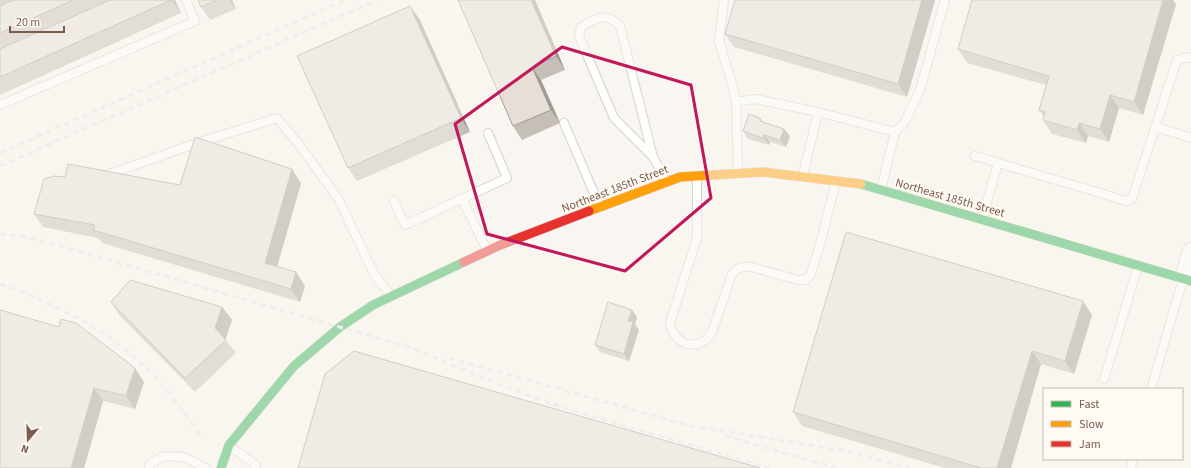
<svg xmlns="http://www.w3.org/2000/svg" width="1191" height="468" font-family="'Source Sans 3',sans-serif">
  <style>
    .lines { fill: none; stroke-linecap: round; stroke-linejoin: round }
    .lane-casing { stroke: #d7d1cb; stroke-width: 10 }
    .street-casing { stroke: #d7d1cb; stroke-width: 18 }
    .fast-casing { stroke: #d9d2cb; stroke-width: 10 }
    .slow-casing { stroke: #d9d2cb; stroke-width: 10 }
    .jam-casing { stroke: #d9d2cb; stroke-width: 10 }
    .lane { stroke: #fefefd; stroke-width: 8 }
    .street { stroke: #fefefd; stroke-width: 16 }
    .fast { stroke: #30b455; stroke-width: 9 }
    .slow { stroke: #ff9f0a; stroke-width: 9 }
    .jam { stroke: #e5322d; stroke-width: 9 }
    .rail { stroke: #e6e3e7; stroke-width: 3; stroke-dasharray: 6 4; stroke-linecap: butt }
    .wall { fill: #c6bfb9 }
    .shaded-wall { fill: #a19b96 }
    .building { fill: #e6ded7; stroke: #a19b96 }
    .marked { fill: none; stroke: #c2185b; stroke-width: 3; stroke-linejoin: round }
    .labels { text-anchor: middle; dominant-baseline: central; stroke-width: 4; stroke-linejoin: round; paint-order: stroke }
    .street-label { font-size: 12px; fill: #7a5c4d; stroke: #fffaf3 }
  </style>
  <rect width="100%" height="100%" fill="#f9f5f0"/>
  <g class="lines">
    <defs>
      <path id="lane" d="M724 0 719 41 732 84 736 102
        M0 105 195 21 186 0
        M564 123 600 207
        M1156 127 1191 138
        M895 132 905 122 920 90 945 0
        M975 156 1097 192 1126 201 1132 199 1177 60 1187 57 1191 58
        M653 157 614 118 579 36 581 27C598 18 604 11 620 26L653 157 667 182
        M738 172 736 102 755 99 818 112
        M107 175 197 143 277 118 301 147 339 200 374 274 391 296
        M803 175 818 112 895 132 881 189
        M697 178V238L670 323C674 346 700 353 712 332L732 274C738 268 742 266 751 267L798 280H806L811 274 822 237 836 181
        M462 199 487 250
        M394 201 405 225 507 178 488 133
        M982 219 998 163
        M1104 379 1138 266
        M1151 389 1183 279
        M229 446 255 464 256 468
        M149 468 150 464 164 456 184 457 206 468
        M1131 468 1133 459"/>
      <path id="street" d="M1183 278 1191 251"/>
      <path id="fast" d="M861 184 1191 281
        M221 468 229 445 294 366 340 327 373 305 464 262"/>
      <path id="slow" d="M589 211 680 177 763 172 861 184"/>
      <path id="jam" d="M464 262 498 246 589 211"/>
    </defs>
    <!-- lane casing -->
    <use href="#lane" class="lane-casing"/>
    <!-- street casing -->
    <use href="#street" class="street-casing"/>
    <!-- fast casing -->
    <use href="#fast" class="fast-casing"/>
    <!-- slow casing -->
    <use href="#slow" class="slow-casing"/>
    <!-- jam casing -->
    <use href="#jam" class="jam-casing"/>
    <!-- lane -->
    <use href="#lane" class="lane"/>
    <!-- street -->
    <use href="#street" class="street"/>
    <!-- fast -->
    <use href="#fast" class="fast"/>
    <!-- slow -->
    <use href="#slow" class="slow"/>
    <!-- jam -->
    <use href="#jam" class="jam"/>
    <!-- rail -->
    <path class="rail" d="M0 153 345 0
      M0 166 377 0
      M0 234 21 236 50 243 412 348 503 386 556 405 625 426 769 468
      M0 284C53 303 103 327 145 367 167 388 184 413 202 437
      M449 358 687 425 847 451 909 468
      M725 436 837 468"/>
  </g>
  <!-- wall -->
  <path class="wall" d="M0 0H175L181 13 0 95Z
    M198 0H232L236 9 210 20 201 7Z
    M535 0 565 70 541 80 560 123 522 140 513 126Z
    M935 0 907 97 734 47 725 34Z
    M1176 4 1143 115 1119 108 1109 142 1088 136 1086 143 1052 134 1043 120 1044 117 1039 110 1046 85 967 63 958 49Z
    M420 20 470 132 357 181 348 168Z
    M760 118 763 122 790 136 786 147 770 142 769 145 748 139 743 131Z
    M65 177 180 185 301 183 277 267 305 286 300 302 102 243 98 238 43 227 34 214Z
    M111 302 222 307 232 320 225 339 236 353 195 392 120 316Z
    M1092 315 1074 374 1041 364 1011 468H945L802 426 793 412Z
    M637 317 635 324 639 330 629 361 600 352 595 345Z
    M59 327 144 382 135 409 103 401 84 468Z"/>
  <!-- shaded-wall -->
  <path class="shaded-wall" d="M172 0H175L181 13Z
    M230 0H232L236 9Z
    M531 0H535L565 70 556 56Z
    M922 0H935L907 97 898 84Z
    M1163 0H1173L1176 4 1143 115 1134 102Z
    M410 6 420 20 470 132 461 118Z
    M532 67 541 80 560 123 551 110Z
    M1110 95 1119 108 1109 142 1100 129Z
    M1079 123 1088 136 1086 143 1077 130Z
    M784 129 790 136 786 147 780 140Z
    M764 135 770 142 769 145 763 138Z
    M292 169 301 183 274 277 265 263Z
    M296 272 305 286 300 302 291 289Z
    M1083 301 1092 315 1074 374 1065 361Z
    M222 307 232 320 225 341 215 328Z
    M632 310 637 317 635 324 639 330 629 361 624 354 628 321Z
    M1032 351 1041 364 1011 468H997Z
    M135 368 144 382 135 409 126 396Z
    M94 388 103 401 84 468H71Z"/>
  <!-- building -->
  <path class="building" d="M13 0H73L0 33V6Z
    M110 0H171L0 77V49Z
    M198 0H217L201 7Z
    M458 0H531L556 56 532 67 551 110 513 126Z
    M735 0H922L898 84 725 34Z
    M972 0H1163L1134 102 1110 95 1100 129 1079 123 1077 130 1043 120 1045 112 1039 110 1049 76 958 49Z
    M410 6 461 118 348 168 297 56Z
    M749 114 760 118V121L784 129 780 140 764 135 763 138 743 131Z
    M195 137 292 169 265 263 296 272 291 289 93 230 95 225 34 214 44 179 54 176 65 177 68 164 180 185Z
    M846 232 1083 301 1065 361 1032 351 997 468H981L793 412Z
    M130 280 222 307 215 328 226 340 185 378 111 302Z
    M608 302 632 310 628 321 633 322 624 354 595 345Z
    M0 310 59 327 61 319 76 323 135 368 126 396 94 388 71 468H0Z
    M354 351 760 468H298L325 374Z"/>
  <!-- marked area -->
  <path d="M0 0H1191V468H0ZM562 47 691 85 711 198 625 271 487 234 455 124Z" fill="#f9f5f0" fill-opacity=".55" fill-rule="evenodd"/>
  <path class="marked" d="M562 47 691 85 711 198 625 271 487 234 455 124Z"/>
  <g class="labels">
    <!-- street labels -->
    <g class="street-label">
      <text transform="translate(615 189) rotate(-21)">Northeast 185th Street</text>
      <text transform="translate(950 198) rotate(16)">Northeast 185th Street</text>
    </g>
  </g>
  <!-- legend -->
  <rect x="1043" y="388" width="140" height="72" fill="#fffaf3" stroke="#cabbb1"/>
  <rect x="1051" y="401" width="20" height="6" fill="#30b455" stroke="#cabbb1"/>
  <text x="1079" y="408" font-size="12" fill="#7a5c4d">Fast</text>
  <rect x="1051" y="421" width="20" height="6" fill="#ff9f0a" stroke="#cabbb1"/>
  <text x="1079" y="428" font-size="12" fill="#7a5c4d">Slow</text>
  <rect x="1051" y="441" width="20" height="6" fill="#e5322d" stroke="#cabbb1"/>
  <text x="1079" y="448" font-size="12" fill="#7a5c4d">Jam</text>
  <!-- north arrow -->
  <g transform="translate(28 440) rotate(199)" stroke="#fffaf3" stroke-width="3" paint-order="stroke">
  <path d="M0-3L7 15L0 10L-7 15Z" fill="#7a5c4d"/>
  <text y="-6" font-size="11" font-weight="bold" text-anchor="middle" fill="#7a5c4d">N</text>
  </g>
  <!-- scale -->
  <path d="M10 26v6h54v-6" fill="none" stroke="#7a5c4d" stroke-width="2"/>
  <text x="16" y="26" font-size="12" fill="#7a5c4d" stroke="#fffaf3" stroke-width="3" paint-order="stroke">20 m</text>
</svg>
